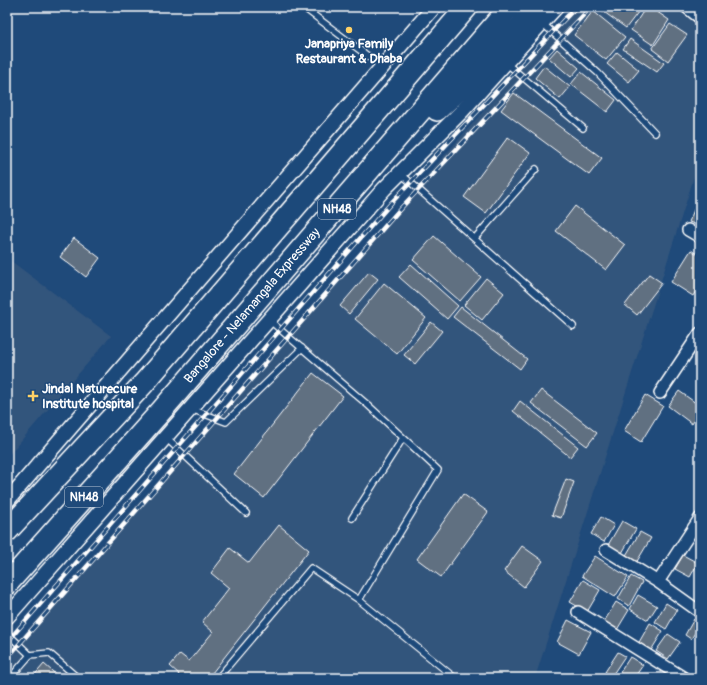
<svg xmlns="http://www.w3.org/2000/svg" width="707" height="685" font-family="Pangolin,sans-serif">
  <style>
    .built { fill: #33557c }
    .building { fill: #617081; stroke: #fff }
    .lines { fill: none; stroke-linecap: round; stroke-linejoin: round }
    .service-casing { stroke: #fff; stroke-width: 8 }
    .minor-casing { stroke: #fff; stroke-width: 14 }
    .tertiary-casing { stroke: #fff; stroke-width: 17 }
    .motorway-casing { stroke: #fff; stroke-width: 24 }
    .service { stroke: #1f4a7a; stroke-width: 5.5 }
    .minor { stroke: #1f4a7a; stroke-width: 11 }
    .tertiary { stroke: #1f4a7a; stroke-width: 14 }
    .motorway { stroke: #1f4a7a; stroke-width: 21 }
    .rail-casing { stroke: #fff; stroke-width: 4.5 }
    .rail { stroke: #1f4a7a; stroke-width: 3; stroke-dasharray: 9; stroke-linecap: butt }
    .poi-dot { fill: #ffd166; stroke: #1f4a7a; stroke-width: 1.5 }
    .labels { text-anchor: middle; dominant-baseline: central; stroke-width: 3; stroke-linejoin: round; paint-order: stroke }
    .shield { fill: #1f4a7a; stroke: #bcc9d7; stroke-width: 1 }
    .shield-label { font-size: 12px; font-weight: bold; fill: #fff }
    .poi-label { font-size: 13px; font-weight: bold; fill: #fff; stroke: #1f4a7a }
    .street-label { font-size: 13px; fill: #fff; stroke: #1f4a7a }
  </style>
  <rect width="100%" height="100%" fill="#1f4a7a"/>
  <filter id="ink" filterUnits="userSpaceOnUse"><feTurbulence type="fractalNoise" baseFrequency=".025" numOctaves="2"/><feDisplacementMap in="SourceGraphic" scale="8" xChannelSelector="R" yChannelSelector="G"/><feConvolveMatrix kernelMatrix="1 2 1 2 8 2 1 2 1" color-interpolation-filters="sRGB"/></filter>
  <g filter="url(#ink)">
    <!-- built -->
    <path class="built" d="M575 7H700V158L535 678H7V653Z
      M7 258 111 336 7 457Z"/>
    <!-- building -->
    <path class="building" d="M597 7H642L626 28Z
      M646 7H650L669 20 653 45 631 30Z
      M593 11 625 37 606 60 574 35Z
      M670 24 687 35 668 61 652 49Z
      M630 39 664 63 657 72 623 49Z
      M557 49 579 68 571 77 549 58Z
      M617 52 639 70 629 82 607 64Z
      M544 66 570 87 560 99 535 78Z
      M581 72 616 100 607 112 571 84Z
      M514 93 602 158 589 175 501 110Z
      M508 137 530 153 486 213 464 197Z
      M700 195V226L689 222Z
      M575 206 625 245 606 270 556 231Z
      M434 236 481 277 460 301 413 260Z
      M74 238 100 258 86 277 60 257Z
      M691 250 700 256V284L693 296 671 282Z
      M411 264 458 306 447 319 399 277Z
      M369 272 378 279 349 314 340 306Z
      M649 274 662 283 637 315 625 305Z
      M486 278 504 293 482 320 464 305Z
      M384 283 426 318 397 354 355 319Z
      M461 307 527 359 520 369 453 317Z
      M431 322 442 331 415 364 404 355Z
      M313 373 343 396 264 498 234 474Z
      M541 390 597 433 587 446 531 403Z
      M679 391 700 406V412L692 424 668 406Z
      M645 395 663 406 641 442 624 431Z
      M520 401 578 447 570 457 513 411Z
      M566 479 574 482 561 518 552 515Z
      M463 494 488 512 441 577 417 559Z
      M601 517 614 525 604 542 591 534Z
      M622 521 636 529 622 553 608 545Z
      M279 525 309 550 208 678H176L179 674 170 666 180 654 189 661 213 632 202 622 229 588 211 573 230 548 249 563Z
      M640 532 651 538 636 563 625 557Z
      M522 546 543 561 524 587 504 571Z
      M683 555 698 563 690 577 675 569Z
      M595 556 628 577 615 597 582 576Z
      M631 576 642 582 629 606 618 599Z
      M583 580 600 590 587 612 570 602Z
      M638 595 657 606 648 620 630 609Z
      M616 602 629 610 615 633 602 625Z
      M666 603 677 610 666 629 655 622Z
      M694 619 700 622V625L691 639 685 635Z
      M568 620 591 632 579 654 557 642Z
      M650 623 663 631 650 652 638 644Z
      M668 634 680 642 668 659 656 651Z
      M618 652 625 656 611 677 605 672Z
      M630 657 643 665 634 678H619L617 677Z
      M44 664 60 678H32Z"/>
    <g class="lines">
      <defs>
        <path id="service" d="M303 7 381 66
          M542 23 598 73 655 133
          M506 63 583 128
          M400 173 573 326
          M475 238 536 169
          M269 320 369 406 438 470 359 600
          M191 409 226 422 302 348
          M165 437 246 513
          M352 518 403 438
          M7 633 30 655 10 678
          M30 655 49 653 78 678
          M218 678 311 568 359 600 455 678"/>
        <path id="minor" d="M686 7 700 18
          M688 230 700 237
          M660 393 700 333
          M606 550 658 582 700 612
          M658 582 700 518
          M578 612 684 678"/>
        <path id="tertiary" d="M7 501 434 7
          M7 617 384 189 462 111 556 7"/>
        <g id="motorway">
          <path d="M437 110 484 67 537 7"/>
          <path d="M7 531 144 383 467 7"/>
          <path id="s1" d="M7 584 162 410 510 7"/>
        </g>
      </defs>
      <!-- service casing -->
      <use href="#service" class="service-casing"/>
      <!-- minor casing -->
      <use href="#minor" class="minor-casing"/>
      <!-- tertiary casing -->
      <use href="#tertiary" class="tertiary-casing"/>
      <!-- motorway casing -->
      <use href="#motorway" class="motorway-casing"/>
      <!-- service -->
      <use href="#service" class="service"/>
      <!-- minor -->
      <use href="#minor" class="minor"/>
      <!-- tertiary -->
      <use href="#tertiary" class="tertiary"/>
      <!-- motorway -->
      <use href="#motorway" class="motorway"/>
      <defs>
        <path id="rail" d="M7 642 392 202 576 7
          M7 658 401 208 591 7"/>
      </defs>
      <!-- rail casing -->
      <use href="#rail" class="rail-casing"/>
      <!-- rail -->
      <use href="#rail" class="rail"/>
    </g>
  </g>
  <!-- markers -->
  <g class="poi-dot">
    <circle cx="349" cy="30" r="4"/>
    <path d="M31 390h4v4h4v4h-4v4h-4v-4h-4v-4h4z"/>
  </g>
  <g class="labels">
    <!-- shield labels -->
    <g class="shield">
      <rect x="318" y="199" width="38" height="20" rx="3"/>
      <rect x="65" y="487" width="38" height="20" rx="3"/>
    </g>
    <g class="shield-label">
      <text x="337" y="209">NH48</text>
      <text x="84" y="497">NH48</text>
    </g>
    <!-- poi labels -->
    <g class="poi-label">
      <text x="349" y="44">Janapriya Family<tspan x="349" dy="15">Restaurant &amp; Dhaba</tspan></text>
      <text x="42" y="389" text-anchor="start">Jindal Naturecure<tspan x="42" dy="15">Institute hospital</tspan></text>
    </g>
    <!-- street labels -->
    <g class="street-label">
      <text stroke="none"><textPath href="#s1" startOffset="371">Bangalore - Nelamangala Expressway</textPath></text>
    </g>
  </g>
  <!-- margin -->
  <rect width="707" height="685" fill="none" stroke="#1f4a7a" stroke-width="24"/>
  <rect x="12" y="12" width="683" height="661" fill="none" stroke="#fff" stroke-width="1.5" filter="url(#ink)"/>
</svg>
